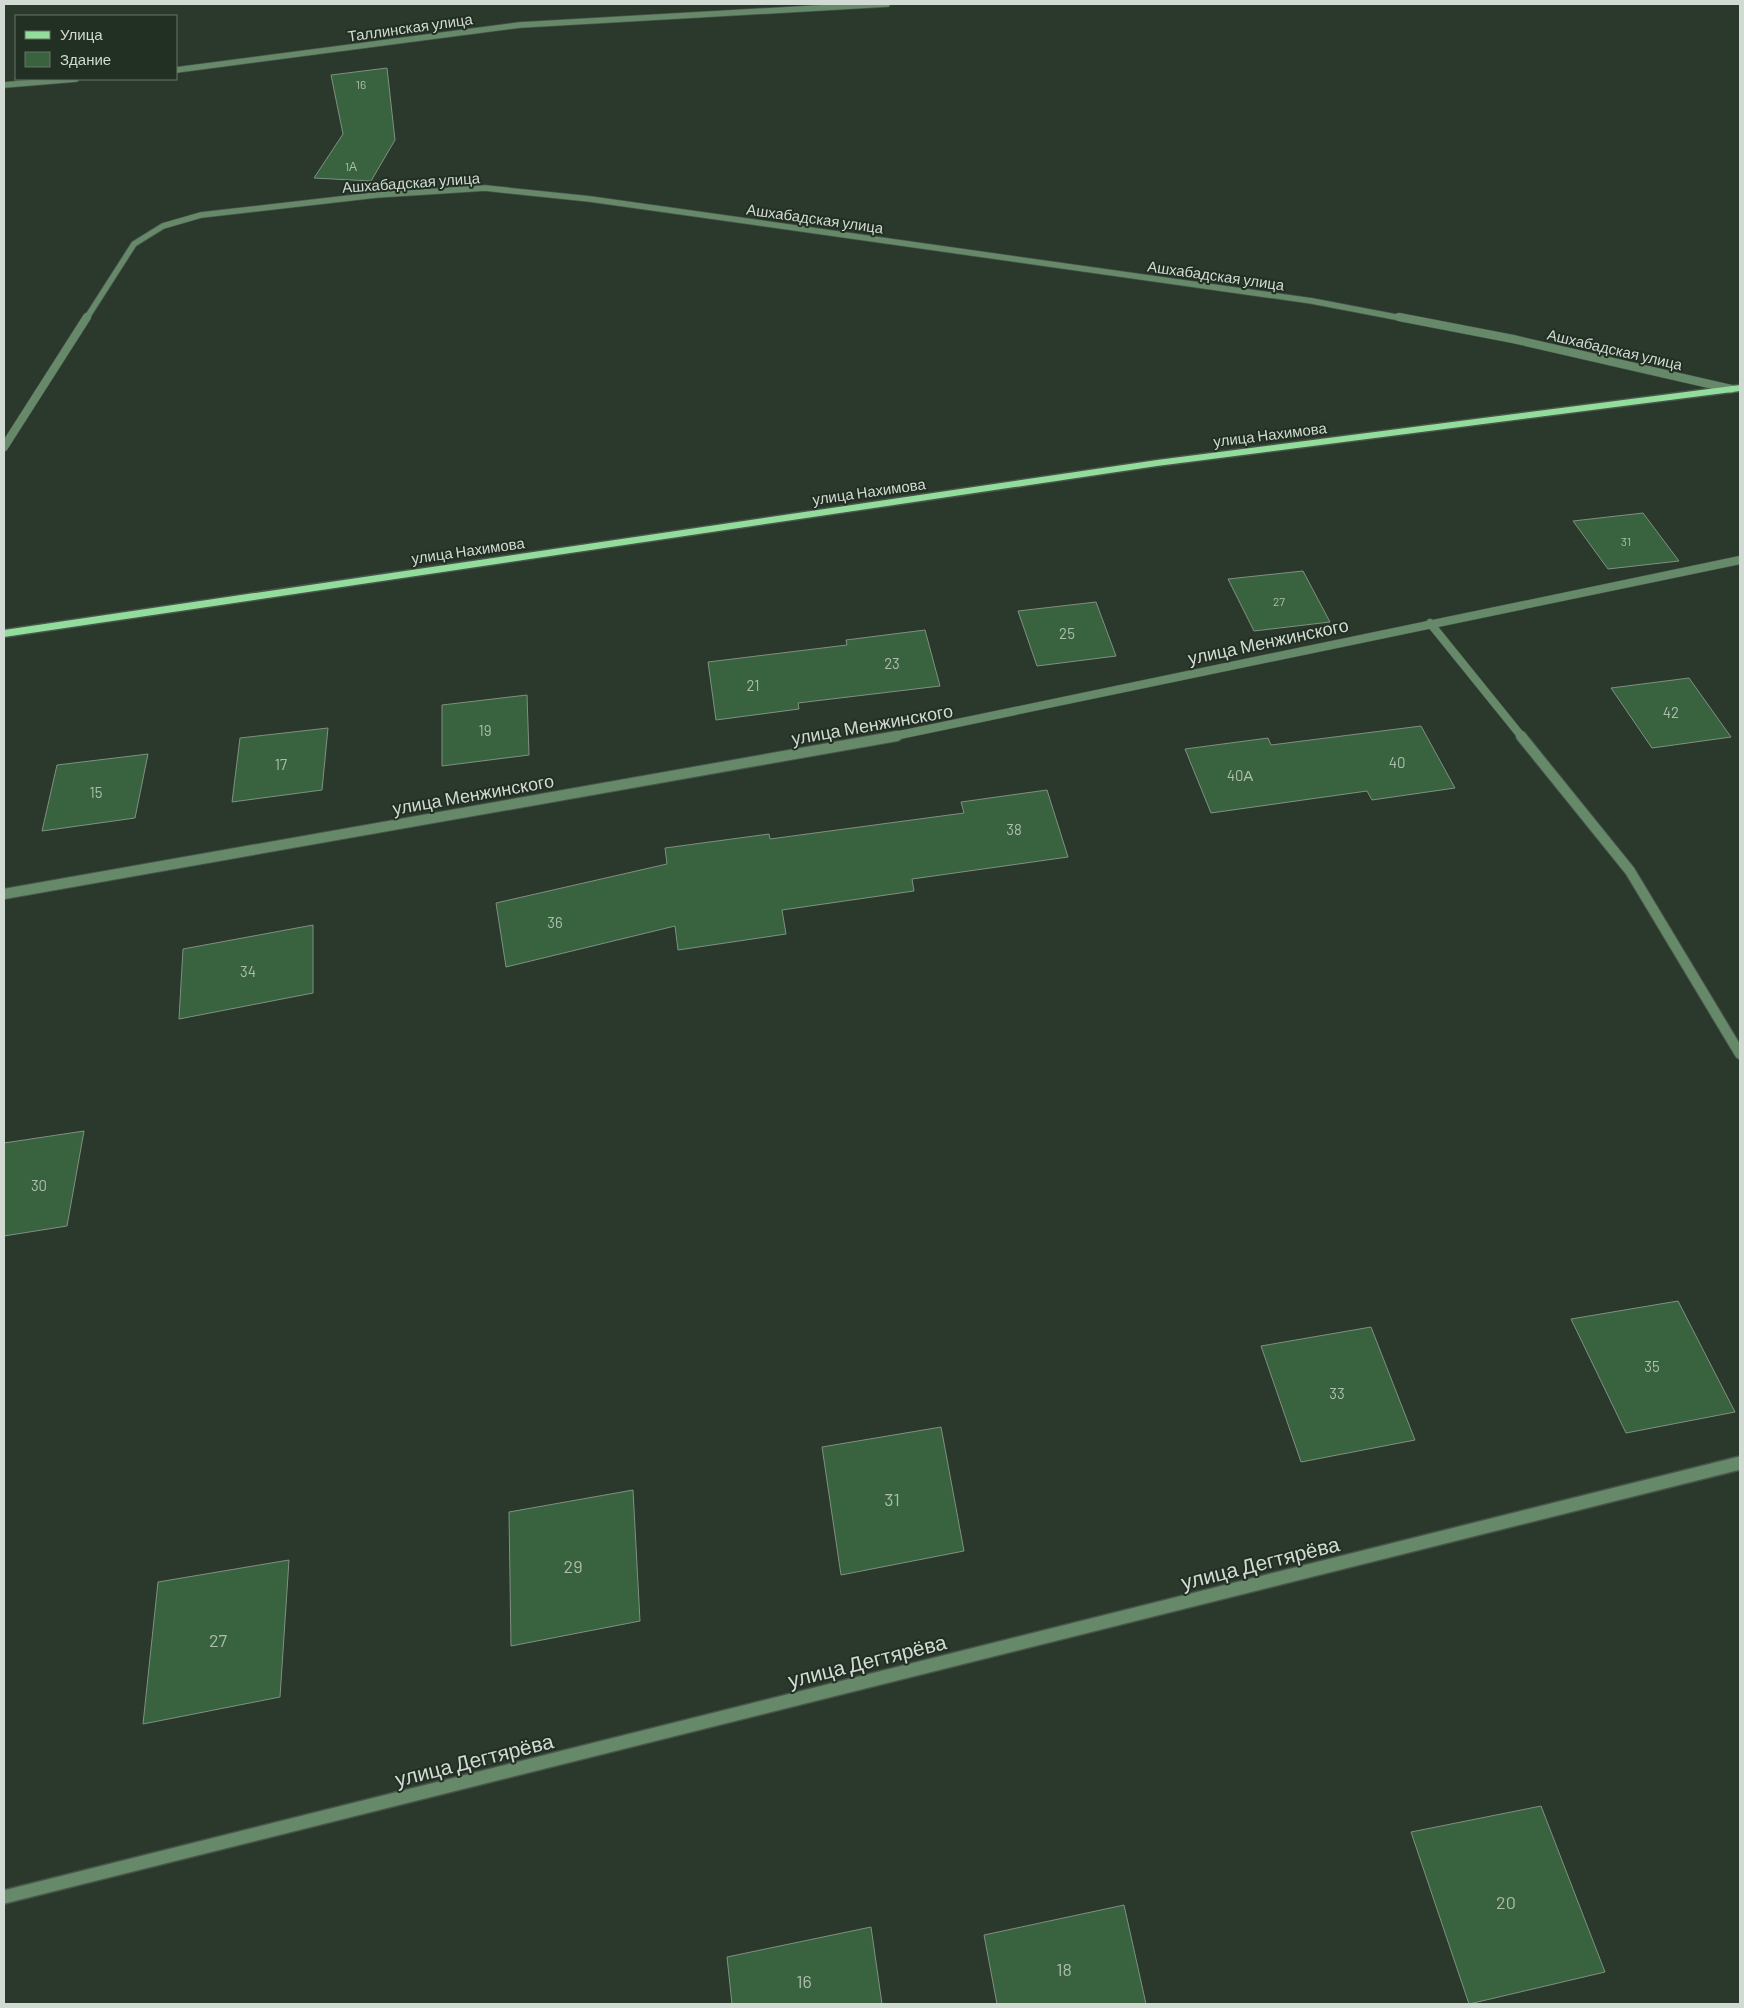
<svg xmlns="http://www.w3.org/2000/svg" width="1744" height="2008" font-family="Barlow,sans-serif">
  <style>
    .building { fill: #38633e; stroke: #809082 }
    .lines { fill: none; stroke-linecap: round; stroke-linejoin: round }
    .street-far3-casing { stroke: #49564b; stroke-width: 7 }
    .street-far2-casing { stroke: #49564b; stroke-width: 9 }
    .street-far1-casing { stroke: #49564b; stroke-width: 12 }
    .street-casing { stroke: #49564b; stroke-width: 16 }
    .primary-casing { stroke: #49564b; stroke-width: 3 }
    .street-far3 { stroke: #66896a; stroke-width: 5.5 }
    .street-far2 { stroke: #66896a; stroke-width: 8 }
    .street-far1 { stroke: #66896a; stroke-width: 10 }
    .street { stroke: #66896a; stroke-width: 13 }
    .primary { fill: #92dc9c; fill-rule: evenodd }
    .labels { text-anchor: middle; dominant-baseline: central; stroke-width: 4; stroke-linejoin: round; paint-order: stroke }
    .far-number-label { font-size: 12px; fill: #acbdae }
    .far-street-label { font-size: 15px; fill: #d2dbd3; stroke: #222f23 }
    .number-label { font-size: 15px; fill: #acbdae }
    .street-label { font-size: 18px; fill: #d2dbd3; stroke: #222f23 }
    .near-number-label { font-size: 18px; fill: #acbdae }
    .near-street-label { font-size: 21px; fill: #d2dbd3; stroke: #222f23 }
  </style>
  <rect width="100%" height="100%" fill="#2b392d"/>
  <!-- building -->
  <path class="building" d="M387 68 395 140 371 181 314 178 343 134 331 75Z
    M1643 513 1679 561 1608 569 1573 521Z
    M1303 571 1330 622 1254 631 1228 579Z
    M1096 602 1116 656 1037 666 1018 611Z
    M925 630 940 686 798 703 799 709 716 720 708 662 847 645 846 640Z
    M1689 678 1731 737 1652 748 1611 688Z
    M527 695 529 755 442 766V705Z
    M1421 726 1455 788 1372 800 1367 791 1211 813 1185 749 1268 738 1271 745Z
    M328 728 322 790 232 802 240 738Z
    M148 754 135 818 42 831 57 765Z
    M1047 790 1068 857 912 879 914 891 782 910 786 934 678 950 675 926 506 967 496 903 667 864 665 848 769 834 770 839 964 813 961 802Z
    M313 925V993L179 1019 183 949Z
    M84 1131 67 1226 4 1236V1143Z
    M1678 1301 1735 1412 1626 1433 1571 1319Z
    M1371 1327 1415 1440 1301 1462 1261 1346Z
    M941 1427 964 1551 841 1575 822 1447Z
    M633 1490 640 1621 511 1646 509 1512Z
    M289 1560 280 1697 143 1724 158 1582Z
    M1541 1806 1605 1972 1469 2004 1411 1832Z
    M1124 1905 1146 2004H997L984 1935Z
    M871 1927 882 2004H732L727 1957Z"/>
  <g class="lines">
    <defs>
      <path id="street-far3" d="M176 70 520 25 887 4
        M4 85 76 79
        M86 319 134 244 163 226 201 215 376 195 485 188 590 199 1312 301 1406 319"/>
      <path id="street-far2" d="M1399 317 1513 339 1731 389
        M4 447 87 317
        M1430 623 1522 737
        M890 737 1740 560"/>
      <path id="street-far1" d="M1521 736 1630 871 1740 1054
        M4 894 897 736"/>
      <path id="street" d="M4 1897 1740 1463"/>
      <path id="primary" d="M1740 385V391L1157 466 4 637V630L1157 460Z"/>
    </defs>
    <!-- street-far3 casing -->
    <use href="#street-far3" class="street-far3-casing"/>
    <!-- street-far2 casing -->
    <use href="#street-far2" class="street-far2-casing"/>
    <!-- street-far1 casing -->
    <use href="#street-far1" class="street-far1-casing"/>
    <!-- street casing -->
    <use href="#street" class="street-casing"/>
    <!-- primary casing -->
    <use href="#primary" class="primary-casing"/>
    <!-- street-far3 -->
    <use href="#street-far3" class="street-far3"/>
    <!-- street-far2 -->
    <use href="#street-far2" class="street-far2"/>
    <!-- street-far1 -->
    <use href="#street-far1" class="street-far1"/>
    <!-- street -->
    <use href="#street" class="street"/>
    <!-- primary -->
    <use href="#primary" class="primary"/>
  </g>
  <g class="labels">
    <!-- far-number labels -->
    <g class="far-number-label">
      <text x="361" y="84">16</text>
      <text x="351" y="166">1А</text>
      <text x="1626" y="541">31</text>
      <text x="1279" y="601">27</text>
    </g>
    <!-- far-street labels -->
    <g class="far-street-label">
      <text transform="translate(410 27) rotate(-8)">Таллинская улица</text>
      <text transform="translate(411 182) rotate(-4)">Ашхабадская улица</text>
      <text transform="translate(815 218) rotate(8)">Ашхабадская улица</text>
      <text transform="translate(1216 275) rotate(8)">Ашхабадская улица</text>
      <text transform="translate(1615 349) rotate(13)">Ашхабадская улица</text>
      <text transform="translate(1270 434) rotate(-7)">улица Нахимова</text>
      <text transform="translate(869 491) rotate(-8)">улица Нахимова</text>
      <text transform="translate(468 550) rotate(-8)">улица Нахимова</text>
    </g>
    <!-- number labels -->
    <g class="number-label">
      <text x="1067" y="633">25</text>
      <text x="892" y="663">23</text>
      <text x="753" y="685">21</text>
      <text x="1671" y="712">42</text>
      <text x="485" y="730">19</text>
      <text x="1397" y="762">40</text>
      <text x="281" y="764">17</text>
      <text x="1240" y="775">40А</text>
      <text x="96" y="792">15</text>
      <text x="1014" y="829">38</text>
      <text x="555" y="922">36</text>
      <text x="248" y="971">34</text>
      <text x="39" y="1185">30</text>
      <text x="1652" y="1366">35</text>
      <text x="1337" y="1393">33</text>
    </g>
    <!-- street labels -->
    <g class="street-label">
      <text transform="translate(1268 641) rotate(-12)">улица Менжинского</text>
      <text transform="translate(872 724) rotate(-10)">улица Менжинского</text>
      <text transform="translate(473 794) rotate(-10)">улица Менжинского</text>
    </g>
    <!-- near-number labels -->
    <g class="near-number-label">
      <text x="892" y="1499">31</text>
      <text x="573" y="1566">29</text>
      <text x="218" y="1640">27</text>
      <text x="1506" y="1902">20</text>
      <text x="1064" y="1969">18</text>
      <text x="804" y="1981">16</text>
    </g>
    <!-- near-street labels -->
    <g class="near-street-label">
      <text transform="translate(1260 1562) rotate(-14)">улица Дегтярёва</text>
      <text transform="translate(867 1660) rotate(-14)">улица Дегтярёва</text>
      <text transform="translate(474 1759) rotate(-14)">улица Дегтярёва</text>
    </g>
  </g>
  <!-- border -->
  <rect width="1744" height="2008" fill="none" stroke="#d2dbd3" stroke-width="10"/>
  <!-- legend -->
  <rect x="15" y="15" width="162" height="65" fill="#222f23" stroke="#687469"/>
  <rect x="25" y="31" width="25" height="8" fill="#92dc9c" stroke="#687469"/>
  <text x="60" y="40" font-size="15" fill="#d2dbd3">Улица</text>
  <rect x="25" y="52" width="25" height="15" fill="#38633e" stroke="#687469"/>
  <text x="60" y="65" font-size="15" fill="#d2dbd3">Здание</text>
</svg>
